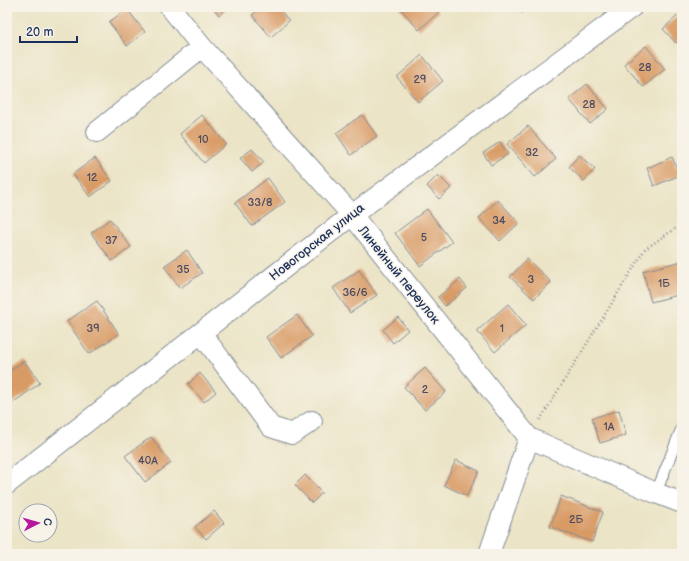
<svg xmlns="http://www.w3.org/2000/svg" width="689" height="561" font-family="'Balsamiq Sans',sans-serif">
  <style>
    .building { fill: #d99b66 }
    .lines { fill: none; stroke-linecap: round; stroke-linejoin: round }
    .service-casing { stroke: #838a92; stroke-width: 12 }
    .minor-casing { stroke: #838a92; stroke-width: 22 }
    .path { stroke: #838a92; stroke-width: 2.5; stroke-dasharray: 1 3; stroke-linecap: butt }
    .service { stroke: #fff; stroke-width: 10 }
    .minor { stroke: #fff; stroke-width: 20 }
    .labels { text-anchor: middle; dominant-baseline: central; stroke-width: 3; stroke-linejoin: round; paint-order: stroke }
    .number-label { font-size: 11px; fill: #4a4a60 }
    .street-label { font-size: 13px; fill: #1b2f5e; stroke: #f7f3e8 }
  </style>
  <rect width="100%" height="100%" fill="#f7f3e8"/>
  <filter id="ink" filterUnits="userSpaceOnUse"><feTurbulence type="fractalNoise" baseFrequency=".025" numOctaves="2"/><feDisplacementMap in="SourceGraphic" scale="8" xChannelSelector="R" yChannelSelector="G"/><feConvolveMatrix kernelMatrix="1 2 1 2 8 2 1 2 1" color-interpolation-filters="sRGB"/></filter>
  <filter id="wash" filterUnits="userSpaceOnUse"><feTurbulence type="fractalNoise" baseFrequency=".012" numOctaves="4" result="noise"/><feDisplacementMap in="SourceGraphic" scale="16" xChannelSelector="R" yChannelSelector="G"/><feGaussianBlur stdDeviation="0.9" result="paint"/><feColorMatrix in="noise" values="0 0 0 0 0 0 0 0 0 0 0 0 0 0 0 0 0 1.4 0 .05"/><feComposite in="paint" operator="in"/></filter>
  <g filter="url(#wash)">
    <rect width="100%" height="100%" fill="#ebe4c6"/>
    <g id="blocks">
      <!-- building -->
      <path class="building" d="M212 7H229L219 15Z
        M262 7H278L289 21 271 37 252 15Z
        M399 7H434L439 12 419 30Z
        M518 7H529L522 13Z
        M127 9 145 32 127 46 109 22Z
        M682 12V38L676 43 663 29Z
        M646 46 665 69 643 87 624 64Z
        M422 55 443 81 418 102 397 77Z
        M587 84 608 109 590 124 569 99Z
        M202 115 226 144 204 163 180 134Z
        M362 115 377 136 351 155 336 133Z
        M528 126 556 159 535 177 507 144Z
        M500 142 508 154 491 165 483 153Z
        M252 149 264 162 252 172 240 158Z
        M579 155 595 169 584 181 569 167Z
        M672 157 680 175 654 186 647 168Z
        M95 158 112 181 90 197 73 174Z
        M438 175 451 188 439 199 427 186Z
        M268 178 285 202 252 226 235 203Z
        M498 200 519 223 500 241 479 218Z
        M427 209 452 242 420 266 395 233Z
        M110 219 131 247 112 261 91 233Z
        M187 250 202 273 180 288 164 266Z
        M527 259 551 282 534 299 510 277Z
        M682 261V294L651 302 643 271Z
        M359 270 377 295 350 313 333 288Z
        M460 279 467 288 445 306 438 297Z
        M97 301 119 334 89 354 67 321Z
        M508 304 526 325 495 352 477 331Z
        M297 315 312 336 281 358 266 337Z
        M398 317 408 330 393 343 383 330Z
        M24 361 40 383 7 407V373Z
        M425 368 446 392 425 410 404 387Z
        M200 373 216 392 204 402 188 384Z
        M619 410 626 435 600 443 592 418Z
        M151 437 171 463 145 482 125 456Z
        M456 460 479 471 467 496 444 485Z
        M305 475 322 493 312 503 295 485Z
        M561 496 603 512 592 542 550 527Z
        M214 511 224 523 206 539 195 527Z"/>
    </g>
  </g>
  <g filter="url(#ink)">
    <use href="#blocks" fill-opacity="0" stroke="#838a92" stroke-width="1"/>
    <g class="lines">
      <defs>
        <path id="service" d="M656 493 682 427"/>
        <path id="minor" d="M170 7 202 47 352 215 529 438 656 493 682 503
          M97 132 202 47
          M201 333 271 427 292 434 312 421
          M7 484 352 215 632 7
          M489 554 529 438"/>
      </defs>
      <!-- service casing -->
      <use href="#service" class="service-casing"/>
      <!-- minor casing -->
      <use href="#minor" class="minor-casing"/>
      <!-- path -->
      <path class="path" d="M540 420 645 249 682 224"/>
      <!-- service -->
      <use href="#service" class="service"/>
      <!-- minor -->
      <use href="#minor" class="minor"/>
    </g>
  </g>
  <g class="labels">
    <!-- number labels -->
    <g class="number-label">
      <text x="645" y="67">28</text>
      <text x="420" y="79">29</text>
      <text x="589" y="104">28</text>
      <text x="203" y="139">10</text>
      <text x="532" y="152">32</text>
      <text x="92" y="177">12</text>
      <text x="260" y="202">33/8</text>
      <text x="499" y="220">34</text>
      <text x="424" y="237">5</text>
      <text x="111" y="240">37</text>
      <text x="183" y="269">35</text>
      <text x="531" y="279">3</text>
      <text x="664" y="283">1Б</text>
      <text x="355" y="292">36/6</text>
      <text x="93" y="328">39</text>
      <text x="502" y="328">1</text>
      <text x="425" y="389">2</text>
      <text x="609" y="426">1А</text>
      <text x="148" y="460">40А</text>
      <text x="576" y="519">2Б</text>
    </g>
    <!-- street labels -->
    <g class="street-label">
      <text transform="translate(317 242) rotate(-38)">Новогорская улица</text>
      <text transform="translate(399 275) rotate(51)">Линейный переулок</text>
    </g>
  </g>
  <!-- margin -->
  <rect width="689" height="561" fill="none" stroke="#f7f3e8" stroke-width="24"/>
  <!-- north arrow -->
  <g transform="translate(38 523) rotate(84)"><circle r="19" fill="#f7f3e8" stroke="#9fa5b1"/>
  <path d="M0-3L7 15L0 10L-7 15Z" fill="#b5179e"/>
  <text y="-6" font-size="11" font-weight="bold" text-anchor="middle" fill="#1b2f5e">С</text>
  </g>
  <!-- scale -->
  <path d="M20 36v6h57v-6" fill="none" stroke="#1b2f5e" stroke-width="2"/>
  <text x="26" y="36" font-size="12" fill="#1b2f5e" stroke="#f7f3e8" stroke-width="3" paint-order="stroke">20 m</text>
</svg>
